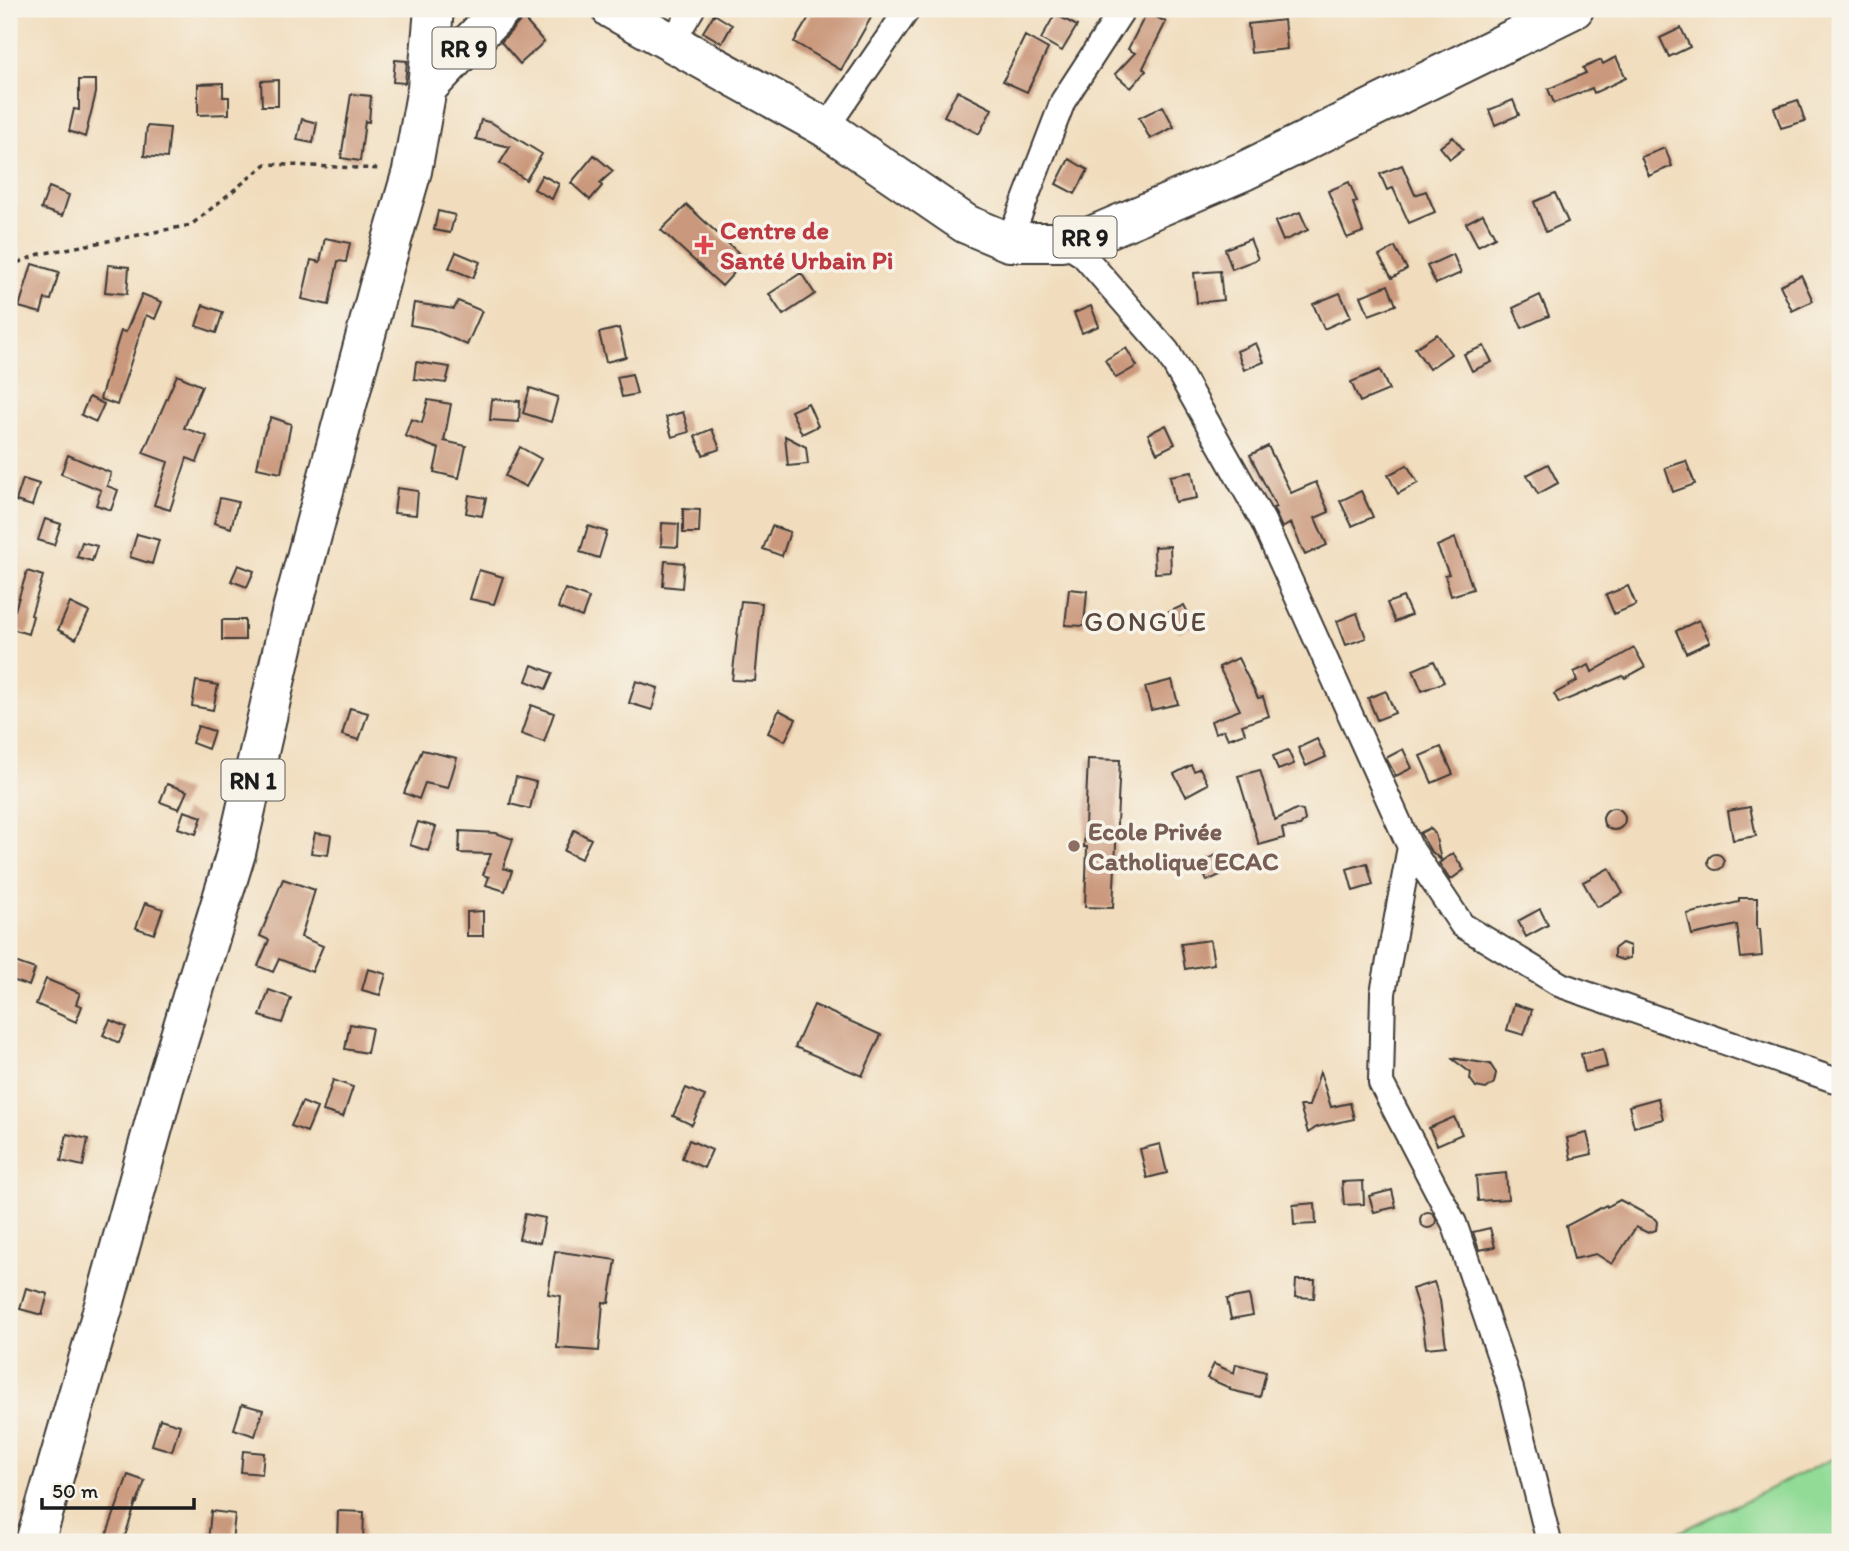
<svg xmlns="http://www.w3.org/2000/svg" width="1849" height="1551" font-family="Itim,sans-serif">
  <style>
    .green { fill: #92db97; stroke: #577c5a; stroke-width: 2 }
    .building { fill: #ca987c }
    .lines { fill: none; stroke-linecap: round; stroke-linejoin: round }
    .street-casing { stroke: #3c3934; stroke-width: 28 }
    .primary-casing { stroke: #3c3934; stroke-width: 42 }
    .path { stroke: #3c3934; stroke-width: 3.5; stroke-dasharray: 5 5; stroke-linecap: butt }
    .street { stroke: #fff; stroke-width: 24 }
    .primary { stroke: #fff; stroke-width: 38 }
    .health-dot { fill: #e0444e; stroke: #f7f3e8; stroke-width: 2.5 }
    .education-dot { fill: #8d6e63; stroke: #f7f3e8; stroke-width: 2.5 }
    .labels { text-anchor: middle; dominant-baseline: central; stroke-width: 7; stroke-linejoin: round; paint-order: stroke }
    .shield { fill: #f7f3e8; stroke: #5e5c59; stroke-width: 2 }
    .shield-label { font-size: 24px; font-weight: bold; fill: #1c1c1c }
    .health-label { font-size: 26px; font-weight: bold; fill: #be3a42; stroke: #f7f3e8; text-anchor: start }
    .education-label { font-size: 26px; font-weight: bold; fill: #785e54; stroke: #f7f3e8; text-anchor: start }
    .neighbourhood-label { font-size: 28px; letter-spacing: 2px; fill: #59473e; stroke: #f7f3e8 }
  </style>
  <rect width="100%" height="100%" fill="#f7f3e8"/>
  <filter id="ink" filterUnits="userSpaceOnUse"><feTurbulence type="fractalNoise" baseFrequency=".0143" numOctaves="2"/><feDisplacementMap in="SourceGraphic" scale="14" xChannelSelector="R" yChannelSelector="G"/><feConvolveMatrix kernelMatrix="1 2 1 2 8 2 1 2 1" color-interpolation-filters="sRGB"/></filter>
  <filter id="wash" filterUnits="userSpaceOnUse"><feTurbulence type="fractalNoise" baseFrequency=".00686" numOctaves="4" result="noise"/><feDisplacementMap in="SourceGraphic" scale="28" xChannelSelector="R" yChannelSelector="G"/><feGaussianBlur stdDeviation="1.57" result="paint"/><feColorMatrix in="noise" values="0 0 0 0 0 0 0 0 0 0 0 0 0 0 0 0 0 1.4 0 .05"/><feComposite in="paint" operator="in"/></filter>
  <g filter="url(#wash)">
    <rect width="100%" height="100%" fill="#f1ddbd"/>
    <!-- green -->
    <path class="green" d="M1840 1455V1542H1659L1661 1541Z"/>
    <g id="blocks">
      <!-- building -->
      <path class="building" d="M814 9H876L841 70 794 42Z
        M1147 12 1166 22 1143 68 1146 71 1131 88 1115 74 1135 53 1128 49Z
        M714 14 732 25 722 43 703 32Z
        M1055 14 1077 26 1062 51 1041 39Z
        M523 18 544 42 520 64 501 42Z
        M1284 20 1287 49 1251 53 1248 24Z
        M1681 28 1690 47 1669 57 1660 38Z
        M1025 36 1048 49 1027 92 1003 81Z
        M1616 57 1626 78 1594 93 1592 88 1554 103 1548 89 1586 73 1583 68 1601 60 1603 64Z
        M395 60 407 61 405 83 393 82Z
        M79 80H96V93L85 137 69 131 74 109 79 110Z
        M278 80V106H262L261 81Z
        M223 83V97H229V114L198 115V84Z
        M957 91 992 109 979 134 944 116Z
        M351 94 371 96 369 122 365 121 360 161 341 158Z
        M1513 100 1519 115 1495 125 1489 110Z
        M1798 100 1805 121 1781 128 1774 108Z
        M1163 106 1174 127 1150 139 1139 118Z
        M302 119 317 123 313 143 297 140Z
        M481 120 492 123 542 154 526 180 500 163 510 147 476 139Z
        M147 126 170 128 167 158 144 156Z
        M1453 137 1463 149 1450 159 1440 147Z
        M1665 148 1672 166 1649 176 1641 157Z
        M594 155 613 171 600 183 602 186 590 200 571 183Z
        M1069 159 1088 170 1075 194 1056 184Z
        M1402 165 1415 195 1426 191 1435 212 1409 223 1393 188 1387 190 1380 174Z
        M542 175 559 184 552 199 534 189Z
        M1349 182 1357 202 1353 203 1363 232 1347 238 1328 191Z
        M49 187 69 195 62 216 41 209Z
        M1555 193 1568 222 1546 232 1534 202Z
        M687 205 746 260 722 286 661 230Z
        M438 211 455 215 450 233 434 230Z
        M1300 212 1308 230 1283 241 1275 222Z
        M1483 214 1495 237 1478 246 1466 223Z
        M325 238 350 243 346 262 338 261 329 305 302 299 311 260 320 262Z
        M1250 239 1258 259 1232 269 1225 249Z
        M1395 247 1407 269 1392 278 1379 256Z
        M456 252 480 262 473 278 449 268Z
        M1453 254 1461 273 1436 284 1427 266Z
        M32 264 59 272 51 300 45 299 41 313 19 307Z
        M108 265 129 267 127 294 105 292Z
        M1220 271 1223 300 1197 303 1194 273Z
        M801 273 815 294 783 315 769 294Z
        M1801 275 1813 301 1792 311 1780 285Z
        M1388 285 1396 305 1369 315 1361 296Z
        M1340 293 1351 317 1324 329 1313 304Z
        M142 294 162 302 155 319 146 315 117 405 100 399 121 331 126 332Z
        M1540 295 1549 316 1522 328 1513 308Z
        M458 301 482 311 467 345 431 329 410 325 414 303 454 309Z
        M203 305 223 312 216 333 196 326Z
        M1091 306 1099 326 1082 333 1074 313Z
        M619 328 626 357 606 362 599 333Z
        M1437 334 1451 354 1429 369 1415 348Z
        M1256 343 1264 362 1244 370 1237 351Z
        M1484 346 1492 362 1472 371 1464 354Z
        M1126 348 1137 366 1116 378 1105 360Z
        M416 362 450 367 446 383 414 379Z
        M1380 370 1389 390 1360 402 1351 382Z
        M632 374 637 394 622 397 617 377Z
        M177 375 202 386 184 428 207 436 197 462 187 458 170 510 154 505 168 462 143 453Z
        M530 388 558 397 551 422 523 413Z
        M89 397 104 404 96 422 81 415Z
        M492 399 520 401 519 422 490 420Z
        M428 400 451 404 444 441 466 446 459 478 434 472 439 449 405 436 411 419 422 423Z
        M808 403 818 426 802 434 791 411Z
        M683 412 689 432 672 437 666 417Z
        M271 417 291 424 281 473 257 468 264 434Z
        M1166 425 1175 444 1157 453 1148 434Z
        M712 429 720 449 703 455 695 436Z
        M785 436 806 447 808 464 788 466Z
        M1268 446 1291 493 1316 482 1329 512 1315 518 1327 545 1305 555 1291 523 1282 528 1273 508 1276 507 1250 455Z
        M520 447 541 459 526 487 505 476Z
        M68 455 111 473 107 486 118 490 111 510 96 505 101 490 61 474Z
        M1686 461 1695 484 1673 492 1665 468Z
        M1548 464 1558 483 1538 494 1527 475Z
        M1407 465 1418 483 1398 494 1388 475Z
        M1192 472 1197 498 1175 502 1170 476Z
        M23 479 39 484 32 506 16 501Z
        M397 488 418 491 416 515 394 513Z
        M1361 491 1373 517 1352 526 1340 501Z
        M469 495 486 498 482 516 466 513Z
        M220 498 238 502 231 528 214 523Z
        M683 509 700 510 699 533H683Z
        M45 519 61 524 54 545 38 540Z
        M662 523 679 524 678 547 661 546Z
        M588 526 607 532 599 558 580 552Z
        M772 526 790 532 782 556 763 549Z
        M137 534 159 540 152 564 130 557Z
        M1455 538 1473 589 1451 596 1445 575 1449 574 1437 546Z
        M82 542 97 546 92 561 77 557Z
        M1170 546 1171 572 1155 573 1154 547Z
        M665 561 684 563 682 588 663 586Z
        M238 565 254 571 247 587 231 581Z
        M479 570 503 577 494 604 470 599Z
        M27 571 43 576 31 615 33 616 28 634 9 628 13 610H15Z
        M1628 586 1636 605 1614 614 1606 595Z
        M565 589 589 598 582 617 558 608Z
        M1069 589 1087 591 1084 626 1065 625Z
        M1403 597 1411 615 1395 622 1387 603Z
        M741 601 762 603 755 681 732 680Z
        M70 603 89 612 76 639 58 630Z
        M1184 605 1194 625 1179 632 1169 612Z
        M1357 613 1366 638 1346 645 1337 621Z
        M222 620H245V640H222Z
        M1699 620 1710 642 1686 653 1676 631Z
        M1634 648 1645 667 1625 678 1623 676 1559 703 1554 694 1577 681 1574 672 1589 665 1592 672Z
        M1238 658 1258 698 1263 697 1269 716 1242 725 1245 733 1228 739 1224 730 1215 733 1211 721 1240 710 1219 667Z
        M1434 661 1444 682 1422 691 1413 670Z
        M532 665 553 673 546 689 526 681Z
        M1172 680 1178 704 1151 710 1145 687Z
        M196 681 218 685 213 710 192 706Z
        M636 681 658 688 652 710 629 703Z
        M1386 691 1395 713 1377 720 1368 698Z
        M531 705 554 713 544 742 521 734Z
        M350 708 368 713 359 740 342 735Z
        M779 710 796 719 785 741 768 733Z
        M198 726 214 731 208 749 192 743Z
        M1317 739 1326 757 1306 766 1298 748Z
        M1441 747 1453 774 1432 783 1420 756Z
        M1403 749 1412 768 1396 776 1386 758Z
        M422 750 457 758 448 788 425 783 419 799 404 793Z
        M1288 750 1294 764 1278 770 1273 756Z
        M1088 759 1120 760 1113 908 1085 907 1087 847H1084Z
        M1191 765 1194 771 1200 768 1208 784 1186 796 1174 774Z
        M1260 770 1275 820 1296 809 1303 811 1305 820 1300 826 1282 828 1284 838 1259 845 1238 776Z
        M516 777 536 782 530 809 510 804Z
        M167 784 187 791 179 809 160 802Z
        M1750 807 1756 836 1733 840 1728 811Z
        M1603 819a11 11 0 1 1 22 0a11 11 0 1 1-22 0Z
        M184 811 202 817 196 834 178 828Z
        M418 822 436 827 428 851 410 845Z
        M1430 828 1435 834 1441 860 1430 850 1420 833Z
        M574 830 591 839 581 859 564 851Z
        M460 831 496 833 513 839 503 868 512 871 505 891 486 885 489 877 483 875 491 854 459 853Z
        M315 833 331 835 328 855 311 853Z
        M1223 852 1231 870 1207 881 1199 863Z
        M1453 853 1464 870 1450 880 1439 863Z
        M1708 862a8 8 0 1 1 16 0a8 8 0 1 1-16 0Z
        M1367 863 1373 885 1353 891 1347 869Z
        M1609 868 1623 893 1597 907 1583 882Z
        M283 879 315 890 301 937 323 946 312 972 279 959 273 972 258 966 269 940 260 936Z
        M1739 898H1757V929H1760L1762 956 1741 958 1737 925 1692 935 1687 914 1739 902Z
        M145 903 163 909 154 934 136 928Z
        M1540 909 1548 925 1526 937 1518 921Z
        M483 911V936H467V912Z
        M1210 940 1214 964 1185 969 1181 944Z
        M1622 943 1630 946V958L1622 960 1614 957V949Z
        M12 961 35 969 29 986 9 979Z
        M368 969 386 974 380 995 362 990Z
        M46 979 80 993 76 1004 82 1006 76 1022 36 1004Z
        M269 990 291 998 282 1023 260 1016Z
        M1514 1004 1532 1010 1524 1035 1507 1030Z
        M814 1005 881 1035 862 1076 795 1047Z
        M110 1020 126 1027 119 1043 103 1035Z
        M350 1024 372 1028 367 1053 345 1049Z
        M1603 1049 1607 1067 1585 1072 1581 1054Z
        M1451 1058 1490 1064 1496 1073 1494 1083 1486 1089 1476 1087 1470 1079 1471 1073Z
        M1320 1072 1331 1107 1350 1103 1354 1119 1317 1127 1308 1133 1300 1106H1309Z
        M333 1080 353 1087 343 1117 323 1111Z
        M686 1088 705 1096 692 1125 673 1116Z
        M1658 1098 1663 1119 1634 1127 1629 1106Z
        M302 1102 317 1108 307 1132 291 1126Z
        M1454 1117 1462 1134 1437 1145 1429 1128Z
        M1587 1133 1592 1154 1571 1159 1567 1138Z
        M67 1134 88 1139 83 1166 61 1161Z
        M689 1140 712 1150 704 1168 682 1158Z
        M1160 1144 1167 1173 1147 1178 1140 1149Z
        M1506 1173 1508 1199 1478 1201 1476 1176Z
        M1363 1181 1364 1204 1344 1205 1342 1182Z
        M1392 1190 1396 1207 1374 1212 1369 1196Z
        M1620 1200 1655 1219 1657 1222 1656 1230 1648 1233 1636 1227 1612 1264 1596 1254 1574 1259 1566 1226 1606 1205 1607 1207Z
        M1315 1203 1316 1224 1294 1225 1293 1205Z
        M1420 1220a8 8 0 1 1 16 0a8 8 0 1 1-16 0Z
        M525 1214 545 1218 540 1243 519 1239Z
        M1490 1228 1495 1247 1479 1250 1473 1232Z
        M555 1251 616 1260 609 1303 603 1302 599 1351 557 1348 561 1296 548 1294Z
        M1296 1280H1315L1314 1298 1295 1297Z
        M1434 1282 1440 1300 1446 1346 1426 1348 1422 1320 1412 1289Z
        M26 1288 48 1294 42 1315 20 1309Z
        M1249 1295 1253 1315 1231 1319 1227 1299Z
        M1214 1364 1234 1373 1236 1364 1266 1372 1260 1397 1230 1390V1388L1207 1378Z
        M242 1404 263 1410 255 1436 234 1429Z
        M160 1419 180 1425 172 1451 152 1445Z
        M243 1451 264 1453 262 1474 241 1472Z
        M128 1475 145 1481 137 1503 136 1502 123 1542H104Z
        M211 1511 235 1514 232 1542H208Z
        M338 1511 364 1512 363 1542H337Z"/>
    </g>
  </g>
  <g filter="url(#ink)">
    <use href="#blocks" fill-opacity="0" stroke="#3c3934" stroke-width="2"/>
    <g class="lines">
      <defs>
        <path id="street" d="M671 44 692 9
          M826 128 908 9
          M1009 242 1063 101 1123 9
          M1062 242 1083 255 1167 351 1263 521 1410 847 1462 925 1561 985 1840 1082
          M1410 847 1383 993 1381 1083 1454 1223 1511 1389 1549 1542"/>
        <path id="primary" d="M611 9 826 128 966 224 1009 242H1062L1091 236 1244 171 1574 9
          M427 88 502 9
          M35 1542 104 1305 164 1088 236 853 289 621 383 271 412 171 427 88 434 9"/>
      </defs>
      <!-- street casing -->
      <use href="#street" class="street-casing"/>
      <!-- primary casing -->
      <use href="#primary" class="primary-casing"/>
      <!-- path -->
      <path class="path" d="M9 266 40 254 191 225 266 164 382 169"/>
      <!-- street -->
      <use href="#street" class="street"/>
      <!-- primary -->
      <use href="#primary" class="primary"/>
    </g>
  </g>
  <!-- markers -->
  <path class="health-dot" d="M700.5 234.5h7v7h7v7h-7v7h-7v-7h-7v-7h7z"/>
  <circle class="education-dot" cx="1074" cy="846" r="7"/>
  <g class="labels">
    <!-- shield labels -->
    <g class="shield">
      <rect x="432.5" y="27.5" width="63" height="41" rx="5"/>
      <rect x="1053.5" y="216.5" width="63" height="41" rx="5"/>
      <rect x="221.5" y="759.5" width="63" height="41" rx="5"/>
    </g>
    <g class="shield-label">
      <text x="464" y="48">RR 9</text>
      <text x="1085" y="237">RR 9</text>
      <text x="253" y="780">RN 1</text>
    </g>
    <!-- health labels -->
    <g class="health-label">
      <text x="720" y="230">Centre de<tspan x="720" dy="30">Santé Urbain Pi</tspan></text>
    </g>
    <!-- education labels -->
    <g class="education-label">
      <text x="1088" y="831">Ecole Privée<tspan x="1088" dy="30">Catholique ECAC</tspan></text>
    </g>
    <!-- neighbourhood labels -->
    <g class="neighbourhood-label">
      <text x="1146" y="621">GONGUE</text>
    </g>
  </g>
  <!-- margin -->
  <rect width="1849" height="1551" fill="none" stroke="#f7f3e8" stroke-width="35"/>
  <!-- scale -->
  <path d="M42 1498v10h152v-10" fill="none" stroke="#1c1c1c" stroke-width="3.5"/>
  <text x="52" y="1498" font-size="21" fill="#1c1c1c" stroke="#f7f3e8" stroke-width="5" paint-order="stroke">50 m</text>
</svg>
